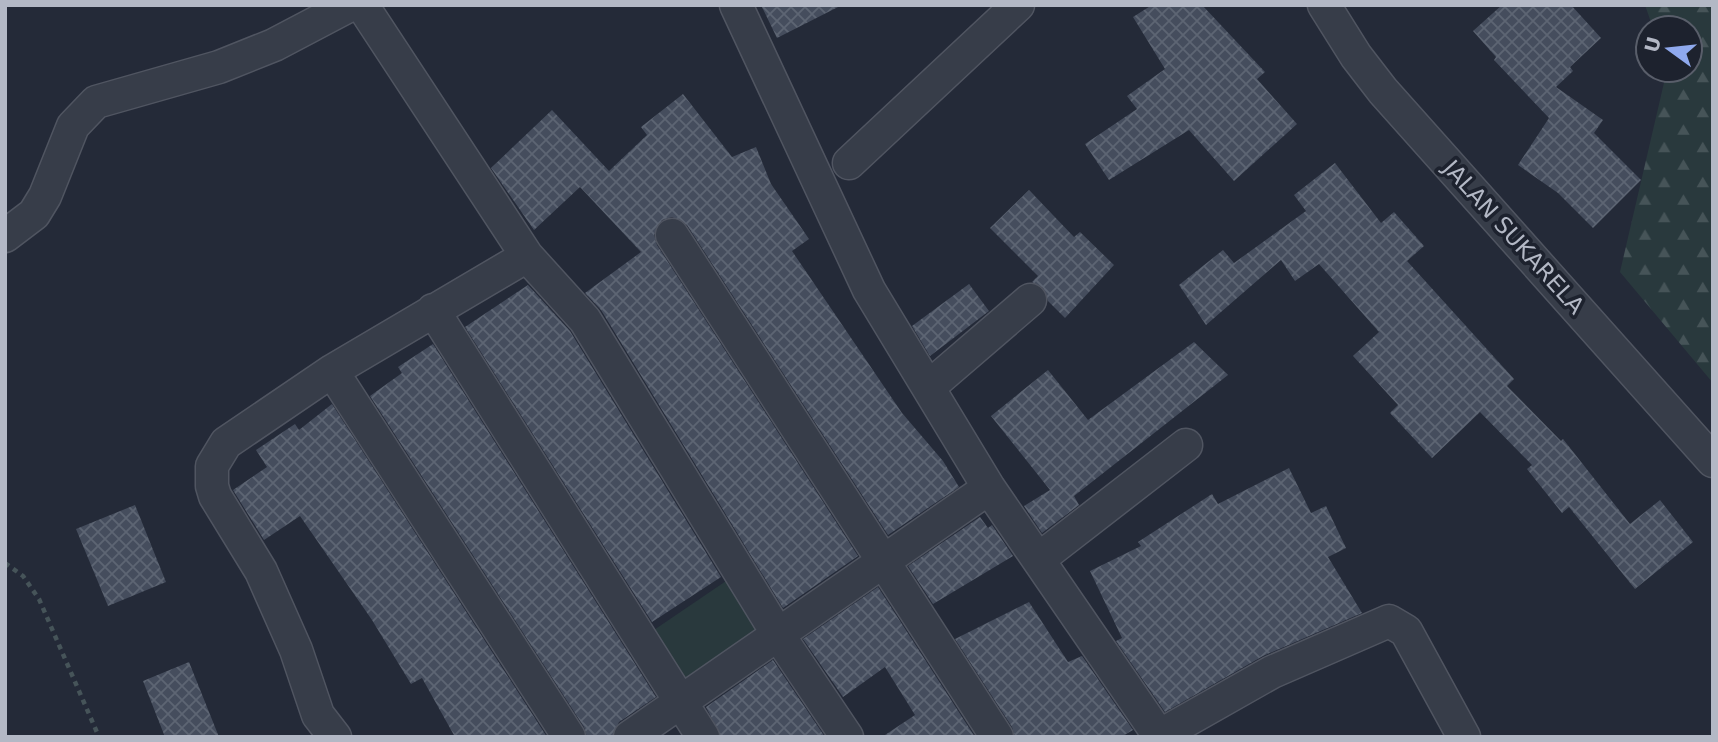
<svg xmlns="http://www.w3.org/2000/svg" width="1718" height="742" font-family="'DejaVu Sans',sans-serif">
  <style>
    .grass { fill: #29393d }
    .forest { fill: url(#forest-firs) }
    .building { fill: url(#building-cross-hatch) }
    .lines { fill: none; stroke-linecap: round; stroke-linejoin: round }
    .street-casing { stroke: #505561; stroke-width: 35 }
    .path { stroke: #465459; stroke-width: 4.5; stroke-dasharray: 5 5; stroke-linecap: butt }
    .street { stroke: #373d49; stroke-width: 32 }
    .labels { text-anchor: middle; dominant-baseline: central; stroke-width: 7; stroke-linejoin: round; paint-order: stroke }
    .street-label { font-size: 23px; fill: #b3b8c5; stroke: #1d222e }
  </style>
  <defs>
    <pattern id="forest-firs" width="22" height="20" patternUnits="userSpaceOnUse" patternTransform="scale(1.75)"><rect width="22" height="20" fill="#29393d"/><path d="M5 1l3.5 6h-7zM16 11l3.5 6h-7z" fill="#465458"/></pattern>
    <pattern id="building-cross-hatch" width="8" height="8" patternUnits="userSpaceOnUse" patternTransform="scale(1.75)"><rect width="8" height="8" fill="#454d5d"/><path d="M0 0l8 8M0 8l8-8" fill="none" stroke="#5d6573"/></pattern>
  </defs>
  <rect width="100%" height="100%" fill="#242a38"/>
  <!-- grass -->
  <path class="grass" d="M729 579 764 632 685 686 651 632Z"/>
  <!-- forest -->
  <path class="forest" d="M1645 5H1713V383L1620 272 1667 70H1690V28H1653Z"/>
  <!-- building -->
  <path class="building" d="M761 5H842L777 38Z
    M1152 5H1202L1265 72 1257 79 1297 124 1234 181 1189 130 1109 180 1085 144 1137 109 1127 96 1165 69 1133 17Z
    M1502 5H1571L1601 38 1570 67 1573 71 1556 87 1603 120 1594 133 1641 180 1593 228 1558 193 1518 165 1549 118 1494 60 1496 57 1473 31Z
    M683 94 732 157 756 147 771 184 809 239 792 251 902 413 943 461 959 487 888 535 687 225 672 217 662 220 654 235 657 245 858 556 783 608 601 310 585 293 641 252 580 187 534 230 491 168 552 110 609 171 647 135 641 127Z
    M1335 163 1381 223 1394 212 1424 246 1407 261 1514 379 1507 386 1561 441 1563 439 1630 524 1660 500 1693 542 1635 589 1569 507 1562 513 1527 469 1532 465 1480 412 1432 458 1390 413 1398 405 1353 356 1379 332 1319 264 1295 281 1281 260 1206 325 1179 285 1223 250 1234 263 1306 211 1294 195Z
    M1029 190 1074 237 1080 232 1114 265 1065 318 1048 301 1043 288 1032 282 1038 276 990 228Z
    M969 284 989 311 930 356 912 326Z
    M528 285 570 331 721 577 652 622 465 327Z
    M1194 342 1228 375 1074 496 1079 505 1042 533 1024 506 1050 490 991 416 1048 370 1088 420Z
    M433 344 656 697 619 722 612 737H587L584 727 370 396 402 373 398 367Z
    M332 404 547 737H455L422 678 411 684 372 620 300 516 264 540 233 490 267 467 256 450 295 424 299 430Z
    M1289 468 1311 513 1326 506 1346 548 1328 557 1362 613 1263 656 1165 712 1116 641 1122 638 1090 571 1141 546 1138 542 1212 494 1218 504Z
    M135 505 166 582 108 606 76 529Z
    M980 517 988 528 992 525 1013 556 933 604 908 566Z
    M878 587 975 737H882L915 715 885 667 843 697 803 639Z
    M1029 602 1068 662 1082 656 1133 730 1121 737H1015L1012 727 955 639Z
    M773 660 825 737H721L706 707Z
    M189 662 219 737H165L143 681Z"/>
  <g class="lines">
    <defs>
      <path id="street" d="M362 5 527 256 585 320 779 636 847 737
        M736 5 869 290 989 488 1160 737
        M1324 5 1356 56 1383 91 1713 461
        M849 163 1018 5
        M672 235 997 737
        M5 236 34 214 45 196 73 126 96 102 219 67 274 45 350 5
        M433 310 703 737
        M332 371 569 737
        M930 386 1030 300
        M1039 559 1186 445
        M1159 736 1272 672 1389 621 1406 631 1464 737
        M335 737 318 715 296 650 261 571 215 496 212 486V466L226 443 332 371 527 256
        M630 737 989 488"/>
    </defs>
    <!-- street casing -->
    <use href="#street" class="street-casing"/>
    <!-- path -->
    <path class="path" d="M5 563 23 576 39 599 99 737"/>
    <!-- street -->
    <use href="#street" class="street"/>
  </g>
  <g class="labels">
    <!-- street labels -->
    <g class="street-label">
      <text transform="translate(1514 237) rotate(48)">JALAN SUKARELA</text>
    </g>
  </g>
  <!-- border -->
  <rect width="1718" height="742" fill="none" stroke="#b3b8c5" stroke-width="14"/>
  <!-- north arrow -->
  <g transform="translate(1669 49) rotate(285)"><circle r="33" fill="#1d222e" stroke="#595e6a" stroke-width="2"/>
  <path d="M0-5L12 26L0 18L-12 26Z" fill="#8fa9ee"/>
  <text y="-10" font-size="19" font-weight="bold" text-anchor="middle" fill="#b3b8c5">U</text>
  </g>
</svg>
